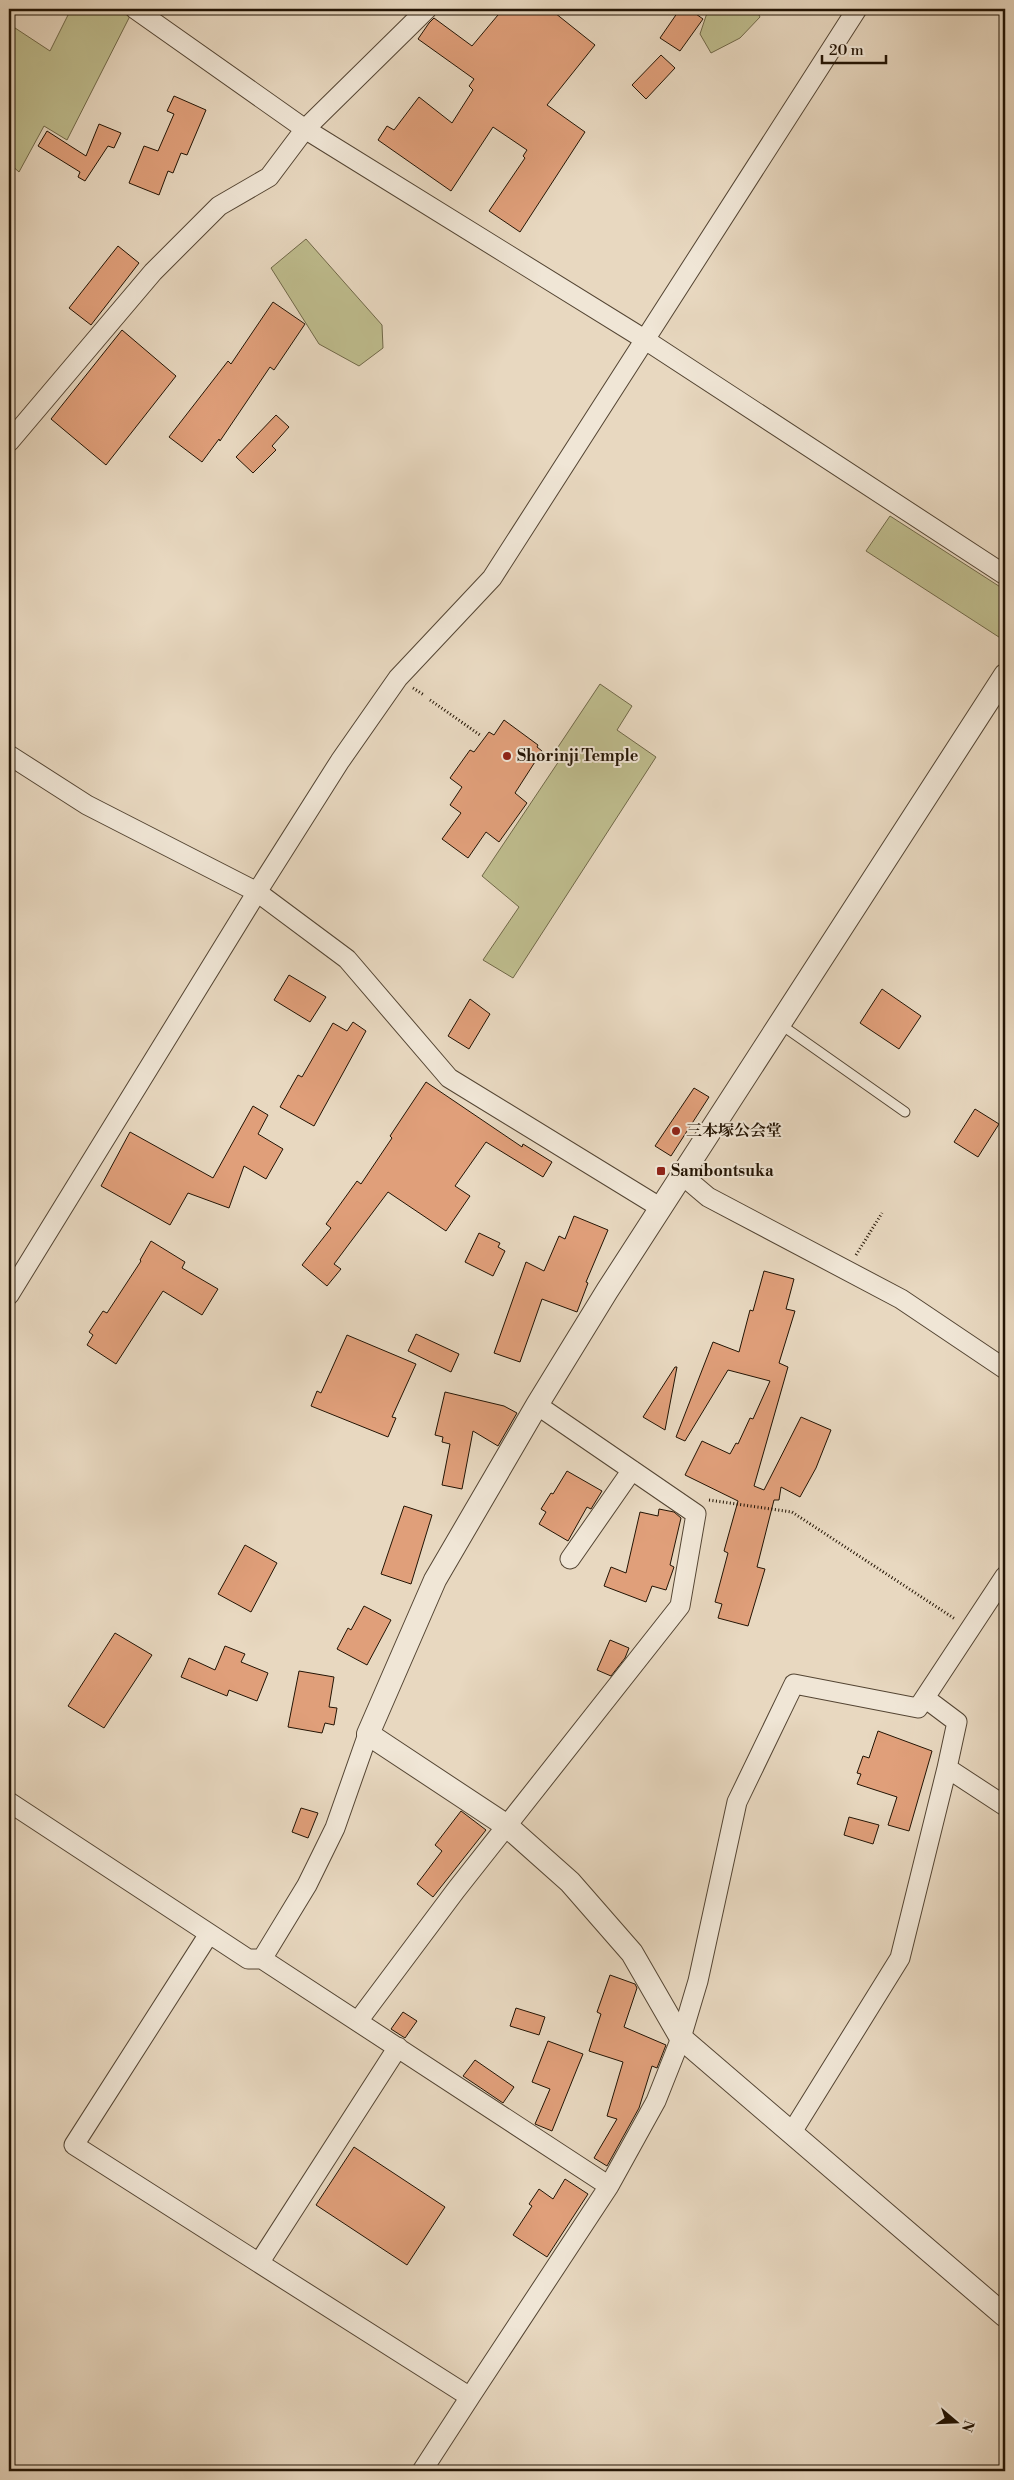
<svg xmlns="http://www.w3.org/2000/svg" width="1014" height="2480" font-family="'Libre Bodoni','Noto Serif JP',serif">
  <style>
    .green { fill: #bebc8d; stroke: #706848 }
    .building { fill: #e09f7a; stroke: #231404 }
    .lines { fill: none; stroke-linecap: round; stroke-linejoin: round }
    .service-casing { stroke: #544533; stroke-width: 11 }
    .minor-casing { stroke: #544533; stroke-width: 21 }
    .tertiary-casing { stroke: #544533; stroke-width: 24 }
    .path { stroke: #231404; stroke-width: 3; stroke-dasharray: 1 2.5; stroke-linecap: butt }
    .service { stroke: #f0e6d6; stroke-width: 9 }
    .minor { stroke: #f0e6d6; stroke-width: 19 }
    .tertiary { stroke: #f0e6d6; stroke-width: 22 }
    .poi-dot { fill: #8f2418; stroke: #f0e6d6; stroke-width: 2 }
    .labels { text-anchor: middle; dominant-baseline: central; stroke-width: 4; stroke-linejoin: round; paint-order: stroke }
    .poi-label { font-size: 16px; font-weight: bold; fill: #231404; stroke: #f0e6d6; text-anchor: start }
  </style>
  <rect width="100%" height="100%" fill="#e8d8c0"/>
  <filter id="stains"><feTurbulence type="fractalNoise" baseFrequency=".004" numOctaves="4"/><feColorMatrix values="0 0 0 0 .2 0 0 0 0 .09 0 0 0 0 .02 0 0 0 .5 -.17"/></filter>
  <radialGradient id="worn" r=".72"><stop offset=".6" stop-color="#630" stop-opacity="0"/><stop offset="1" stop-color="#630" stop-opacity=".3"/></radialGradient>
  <!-- green -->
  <path class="green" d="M71 9H118L130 16 67 140 44 126 19 172 9 163V24L50 51Z
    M704 9H756L760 17 740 38 711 53 700 34 707 13Z
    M306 239 382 325 383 348 359 366 319 344 271 268Z
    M890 516 1005 590V641L866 551Z
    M600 684 632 706 617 730 656 757 513 978 483 960 519 907 482 876 563 755 556 750Z"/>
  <!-- building -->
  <path class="building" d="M503 9H550L595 45 547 105 585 132 520 232 489 211 525 158 523 156 527 150 493 127 451 191 378 140 387 126 394 130 419 97 452 123 473 90 469 86 474 79 418 39 429 23 434 18 472 46Z
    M680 9H689L703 19 680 51 660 38Z
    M661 55 675 68 646 99 632 85Z
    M174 96 206 110 187 155 181 153 173 173 168 171 159 195 129 183 144 146 158 151 174 114 167 111Z
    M99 124 121 133 114 148 108 146 85 181 78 177 80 172 38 146 47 131 86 156Z
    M118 246 139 263 91 325 69 308Z
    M273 302 305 324 274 370 270 367 220 441 219 439 202 462 169 437 228 361 231 364Z
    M122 330 176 376 106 465 51 419Z
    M276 415 289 427 272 446 276 450 253 473 236 457Z
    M504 720 538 745 537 747 542 751 515 793 527 803 499 842 486 832 468 858 442 839 461 813 450 805 462 787 450 778 470 750 474 752 489 732 494 735Z
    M289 975 326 997 310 1022 274 1000Z
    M882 989 921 1016 899 1049 860 1023Z
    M470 999 490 1014 469 1049 448 1036Z
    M353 1022 366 1031 314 1126 280 1107 298 1075 302 1077 333 1023 347 1031Z
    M426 1082 522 1147 523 1144 552 1162 543 1177 486 1142 455 1186 470 1196 446 1231 388 1192 334 1264 341 1269 327 1286 302 1265 331 1228 326 1224 357 1181 361 1184 392 1138 390 1136Z
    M694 1088 709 1097 671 1156 655 1146Z
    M253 1106 268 1115 258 1134 283 1149 266 1179 244 1166 229 1208 188 1193 170 1225 101 1186 130 1132 213 1178Z
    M975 1109 999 1124 978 1157 954 1142Z
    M574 1216 608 1230 586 1282 588 1283 577 1312 542 1299 520 1362 494 1353 526 1262 544 1271 559 1236 565 1239Z
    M479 1233 500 1243 498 1247 505 1251 493 1276 465 1262Z
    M151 1241 185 1262 182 1268 218 1289 202 1315 163 1291 116 1364 87 1345 93 1335 89 1332 103 1311 107 1313 141 1261 140 1260Z
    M764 1271 794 1279 786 1309 795 1311 779 1363 788 1367 754 1486 764 1490 801 1417 831 1430 816 1468 800 1497 781 1487 779 1500H774L757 1567 765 1569 748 1626 718 1618 722 1604 715 1602 728 1553 724 1551 738 1501 685 1475 702 1441 730 1454 736 1443 738 1444 750 1418 753 1419 770 1381 728 1370 685 1441 676 1437 713 1342 739 1352 750 1310 753 1311Z
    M416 1334 459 1354 451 1372 408 1351Z
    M347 1335 416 1364 392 1417 396 1418 388 1437 311 1406 317 1391 321 1393Z
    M675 1367H677L665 1430 643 1417Z
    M445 1392 504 1406 517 1413 498 1446 473 1431 462 1489 442 1485 450 1444 442 1442 443 1437 435 1435Z
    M567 1471 602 1491 591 1509 587 1507 568 1541 539 1524 546 1512 541 1509 551 1493 553 1494Z
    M404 1506 432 1515 411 1584 381 1574Z
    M659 1509 674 1512 681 1518 670 1565 674 1567 666 1590 652 1586 646 1602 604 1586 611 1567 626 1573 640 1512 658 1516Z
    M245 1545 277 1563 251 1612 218 1594Z
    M364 1606 391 1620 367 1665 337 1649 348 1628 351 1630Z
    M115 1633 152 1655 104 1728 68 1706Z
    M610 1640 629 1648 625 1658 611 1676 597 1670Z
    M225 1646 245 1654 241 1662 268 1673 257 1701 229 1690 227 1696 181 1677 189 1658 215 1670Z
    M299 1671 334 1677 329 1707 337 1708 334 1725 325 1723 322 1733 288 1727Z
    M878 1731 932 1751 909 1831 888 1825 897 1797 857 1784 861 1774 857 1773 863 1756 869 1758Z
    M301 1808 318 1813 308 1838 292 1832Z
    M461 1811 486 1830 433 1897 417 1884 442 1851 435 1845Z
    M849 1817 879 1825 873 1844 844 1835Z
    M610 1975 635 1984 637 1988 624 2027 666 2045 657 2068 652 2066 639 2108 607 2166 594 2158 617 2119 607 2116 623 2062 589 2051 601 2014 597 2012Z
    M516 2008 545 2017 539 2035 510 2026Z
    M403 2012 417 2021 405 2038 391 2029Z
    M548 2041 583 2054 552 2131 535 2124 550 2089 532 2082Z
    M475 2060 514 2087 503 2103 463 2076Z
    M354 2147 445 2207 407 2265 316 2205Z
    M565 2179 588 2194 547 2257 513 2235 532 2206 529 2204 539 2189 553 2199Z"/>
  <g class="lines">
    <defs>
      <path id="service" d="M780 1024 905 1112"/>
      <path id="minor" d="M135 9 305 129 644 339 1005 575
        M9 442 153 272 219 206 269 177 305 129 427 9
        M9 755 87 805 257 892 347 959 449 1078 661 1208
        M682 1175 708 1197 901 1299 1005 1369
        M9 1295 257 892 340 761 398 678 492 578 857 9
        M570 1559 632 1470
        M925 1698 957 1722 947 1768
        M9 1802 248 1959H262L609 2186 656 2101 681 2038 698 1981 737 1802 794 1684 918 1708 1005 1576
        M209 1934 74 2145 259 2263
        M262 1959 307 1885 335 1828 368 1734
        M358 2021 456 1890 680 1606 696 1514 537 1405
        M398 2047 259 2263 470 2397 422 2471
        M792 2132 900 1958 947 1768 1005 1806
        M470 2397 609 2186"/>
      <path id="tertiary" d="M1005 675 607 1291 537 1405 435 1580 368 1734 507 1826 570 1882 632 1953 681 2038 1005 2316"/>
    </defs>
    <!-- service casing -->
    <use href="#service" class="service-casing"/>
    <!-- minor casing -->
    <use href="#minor" class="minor-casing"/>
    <!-- tertiary casing -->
    <use href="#tertiary" class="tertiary-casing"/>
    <!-- path -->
    <path class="path" d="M413 688 424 695
      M430 700 480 735
      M856 1255 882 1213
      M709 1500 792 1512 955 1619"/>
    <!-- service -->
    <use href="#service" class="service"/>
    <!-- minor -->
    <use href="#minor" class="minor"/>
    <!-- tertiary -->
    <use href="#tertiary" class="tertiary"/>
  </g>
  <!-- markers -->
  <g class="poi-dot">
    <circle cx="507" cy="756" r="5"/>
    <circle cx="676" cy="1131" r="5"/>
    <rect x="656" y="1166" width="10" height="10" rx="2.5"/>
  </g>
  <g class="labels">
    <!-- poi labels -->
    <g class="poi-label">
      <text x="517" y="756">Shorinji Temple</text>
      <text x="686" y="1131">三本塚公会堂</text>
      <text x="671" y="1171">Sambontsuka</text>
    </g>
  </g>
  <!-- margin -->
  <rect width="1014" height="2480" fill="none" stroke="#e8d8c0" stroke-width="30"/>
  <rect x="10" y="10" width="994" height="2460" fill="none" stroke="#231404" stroke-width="2.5"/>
  <rect x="15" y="15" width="984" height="2450" fill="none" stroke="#231404"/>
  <!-- north arrow -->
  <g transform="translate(956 2422) rotate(109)" stroke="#f0e6d6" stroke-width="4" paint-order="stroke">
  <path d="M0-4L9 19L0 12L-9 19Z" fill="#231404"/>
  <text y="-8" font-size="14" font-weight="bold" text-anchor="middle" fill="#231404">N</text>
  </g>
  <!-- scale -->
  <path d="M822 55v8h64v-8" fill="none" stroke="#231404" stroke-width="2.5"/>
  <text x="829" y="55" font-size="15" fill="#231404" stroke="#f0e6d6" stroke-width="4" paint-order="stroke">20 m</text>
  <rect width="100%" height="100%" filter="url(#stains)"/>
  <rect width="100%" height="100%" fill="url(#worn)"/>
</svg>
